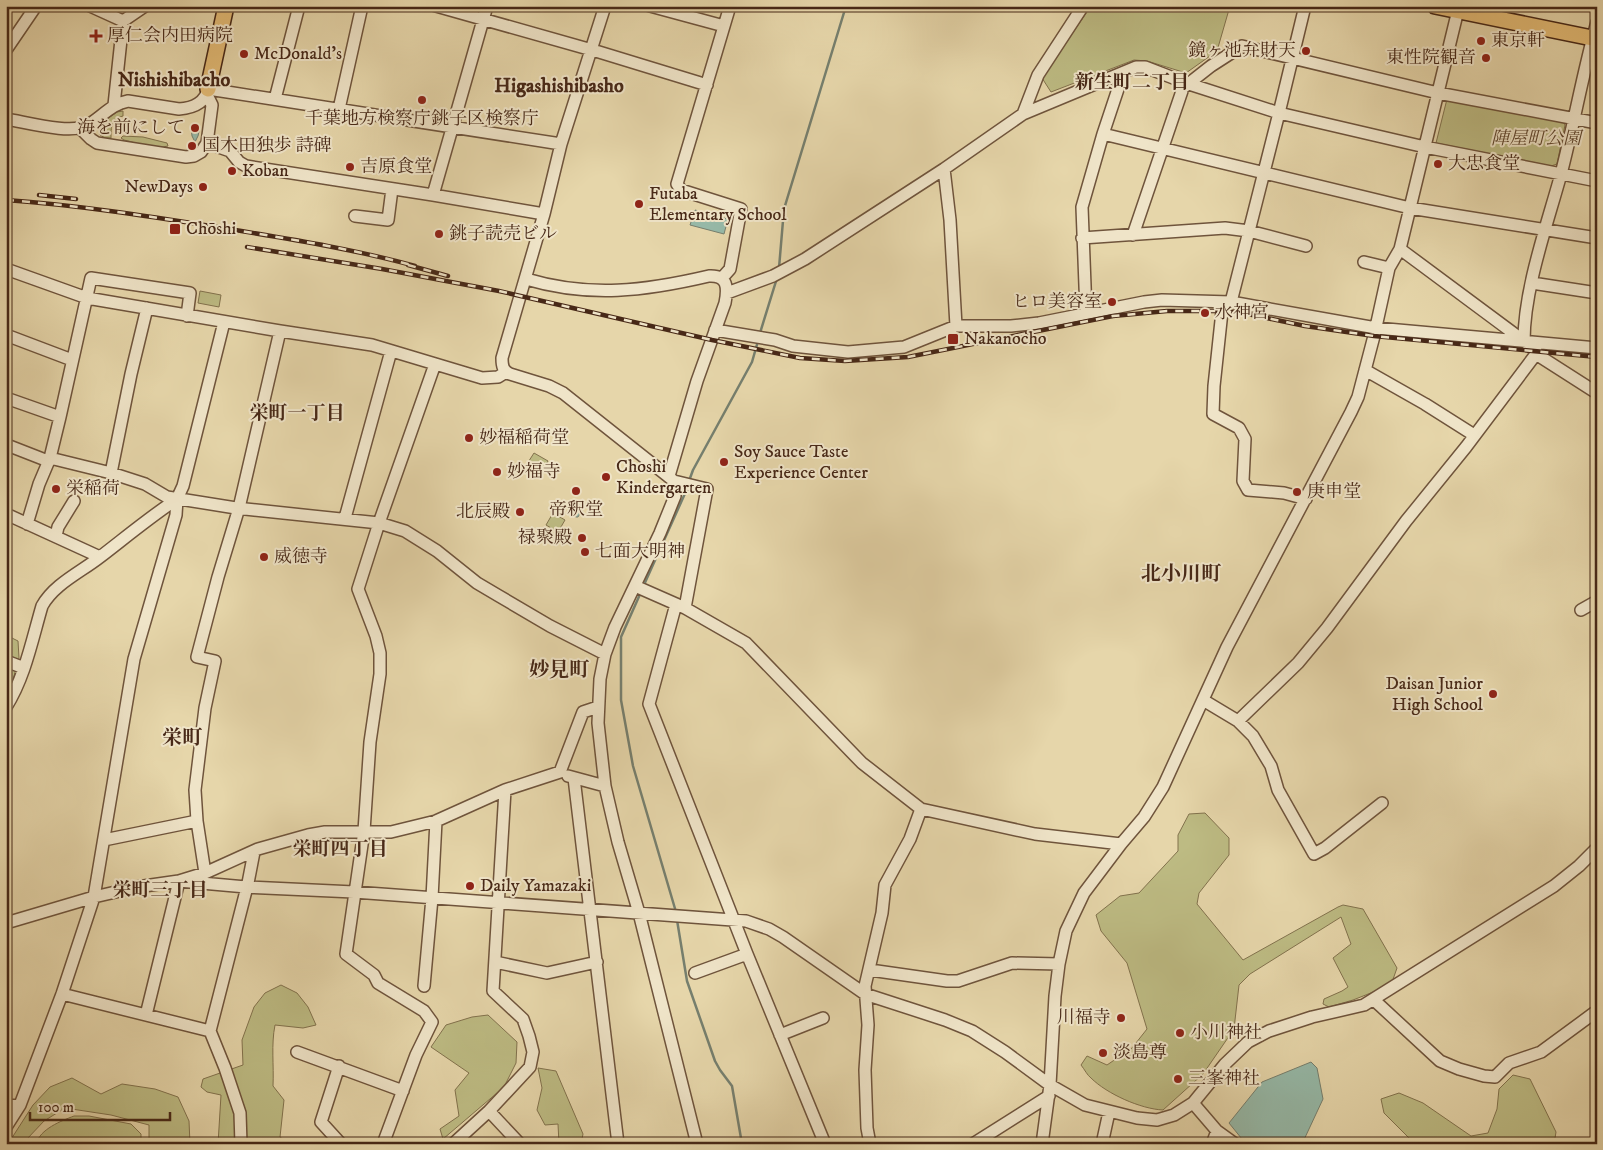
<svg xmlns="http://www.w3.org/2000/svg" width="1603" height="1150" font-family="'IM FELL DW Pica','Noto Serif JP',serif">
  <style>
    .green { fill: #bdbb83; stroke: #82724d }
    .water { fill: #96b9a8; stroke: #767f6e }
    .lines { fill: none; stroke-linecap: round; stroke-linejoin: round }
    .stream { stroke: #767f6e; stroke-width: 2.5 }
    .minor-casing { stroke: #6f543c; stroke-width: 14 }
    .major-casing { stroke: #472817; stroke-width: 18 }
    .minor { stroke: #efe4c8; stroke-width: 11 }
    .major { stroke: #e3bb75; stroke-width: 15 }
    .rail-casing { stroke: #472817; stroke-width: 4.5 }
    .rail { stroke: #efe4c8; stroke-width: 2.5; stroke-dasharray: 8; stroke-linecap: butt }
    .poi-dot { fill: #8f2418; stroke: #efe4c8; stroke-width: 2 }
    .labels { text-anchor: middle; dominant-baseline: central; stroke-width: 4; stroke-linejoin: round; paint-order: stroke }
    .poi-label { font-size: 18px; fill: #472817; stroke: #efe4c8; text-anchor: start }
    .park-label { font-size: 18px; font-style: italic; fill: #5f452d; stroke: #efe4c8 }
    .neighbourhood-label { font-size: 19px; font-weight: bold; fill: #472817; stroke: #efe4c8 }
    .quarter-label { font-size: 20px; font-weight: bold; fill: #472817; stroke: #efe4c8 }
  </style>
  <rect width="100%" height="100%" fill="#e6d6aa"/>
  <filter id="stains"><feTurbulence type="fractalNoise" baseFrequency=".004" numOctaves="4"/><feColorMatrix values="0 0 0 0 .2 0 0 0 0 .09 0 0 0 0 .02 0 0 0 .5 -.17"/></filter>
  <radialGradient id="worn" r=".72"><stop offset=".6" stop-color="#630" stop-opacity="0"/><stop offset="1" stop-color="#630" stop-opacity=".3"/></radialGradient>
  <!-- green -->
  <path class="green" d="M1091 6H1230L1217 51 1186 73 1147 61 1134 60 1051 92 1042 78Z
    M1447 99 1563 121 1565 125 1557 164 1551 166 1436 143Z
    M123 111V116C111 119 111 127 111 138H105L100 135V124L117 112Z
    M123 136 143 137 167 143 168 146C155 150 137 143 124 140L121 138Z
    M200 291 221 295 219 307 198 303Z
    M534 453 548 461 540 475 525 467Z
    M553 513 565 520 558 532 546 525Z
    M6 635 18 641 19 658 9 694 6 697Z
    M1205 813 1229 838V855L1199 893 1197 904 1243 960 1338 907 1343 905 1363 909 1397 968 1391 985 1353 1000 1329 1007 1323 1004 1324 999 1342 991 1348 987 1333 958 1351 944 1341 917 1250 974 1239 985 1234 1029 1203 1074 1163 1110C1141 1109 1107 1094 1091 1078 1087 1075 1085 1070 1081 1065L1087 1056 1107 1065 1132 1048 1147 1029 1127 963 1101 931 1096 915 1120 896 1139 893 1178 851V835L1189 814Z
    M281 985 297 993 308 1007 316 1025 303 1028 275 1025C271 1045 274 1065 273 1086L284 1100 280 1137 289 1144H218L221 1095 207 1092 201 1087 203 1079 243 1065 242 1040 254 1007 265 993Z
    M488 1015 517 1042 516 1063 504 1087 443 1139 440 1129 459 1116 455 1090 469 1073 431 1047 446 1025 472 1017Z
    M538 1068 556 1071 583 1134 581 1144H559L558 1124 545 1125 537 1110 542 1088Z
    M1513 1075 1530 1079 1556 1132 1554 1144H1403L1409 1138 1384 1113 1381 1099 1399 1093 1423 1103 1471 1136 1488 1133 1497 1109 1499 1089Z
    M72 1078 101 1094 122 1084 155 1089 178 1097 189 1121 190 1144H149V1125L111 1115 65 1108 44 1121 27 1139 28 1144H8L33 1105 50 1087Z
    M74 1116H89L131 1124 141 1134V1144H36C40 1129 61 1121 74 1116Z"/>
  <!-- water -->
  <path class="water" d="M193 125H198L200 127 198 136 195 142 192 136 191 127Z
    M695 210 728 219 724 234 690 225Z
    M580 501 585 505 578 517H576L573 515 572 513Z
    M1311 1062 1317 1068 1323 1099 1302 1144H1246L1229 1123 1262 1082Z"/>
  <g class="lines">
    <!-- stream -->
    <path class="stream" d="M779 268 784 209 846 6
      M760 333 777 278
      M689 481 693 470 752 362 758 341
      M643 587 687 489
      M641 592 621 637V700L633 766 676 912
      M677 920 687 981 715 1061 720 1070 732 1086 742 1144"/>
    <defs>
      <path id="minor" d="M90 6 123 21
        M436 6 599 52 707 85
        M605 6 561 144 544 214 502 358C502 366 503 371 510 374L549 386 563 393 674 481 675 496 660 533 615 627 605 654 600 679 598 723 605 786 618 842 639 913 697 1144
        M650 6 724 26
        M123 21 145 6
        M6 50 36 6
        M275 99 299 6
        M114 105 123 21
        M339 109 362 6
        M1023 114 1038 75 1083 6
        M6 119C26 122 71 135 88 125 102 117 111 104 128 101L179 109C192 108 205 104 208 89L561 144
        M80 128 91 139 97 143 186 157 194 156 201 152 207 143 212 105 207 95
        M1103 134 1410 208 1597 238
        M207 143 230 151 239 162 246 166 433 195 544 214
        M944 169 950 220 956 326
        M433 195 487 6
        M355 216 388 220 392 189
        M1133 235 1183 88 1211 66 1242 46 1438 93 1597 123
        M1082 238 1225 228 1249 231 1306 246
        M1400 249 1524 341 1536 351V354L1597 393
        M1364 262 1389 268
        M6 269 87 298 280 331 372 345 482 378 498 377 506 372
        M722 278 730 269 741 209 681 190 677 184 730 6
        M526 279C590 298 645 291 709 276 728 275 728 288 725 303L697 381 669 476
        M1532 283 1597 293
        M727 293 773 276 805 259 944 169 1023 114 1136 67H1145L1189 84 1279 113 1425 147 1597 181
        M1223 302 1214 386 1213 414 1239 428 1245 439 1243 481 1248 490 1284 493 1306 499
        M1231 302 1279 113 1305 6
        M1086 312 1082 207 1103 134 1123 74
        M715 330 775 340 793 346 848 352 904 347 956 326H1011L1039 323 1144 302 1162 300 1231 302 1376 328 1597 348
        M6 335 72 360
        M1524 341C1524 289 1547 225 1561 174 1574 124 1583 72 1597 22
        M1365 370 1425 404 1474 435
        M6 398 60 417
        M6 446 7 445 48 461
        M50 458 111 473 145 484 167 497 236 508 379 523 405 531 437 551 477 583 499 596 550 626 605 654
        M111 473 131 374 147 308
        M674 481 707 489 685 608
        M6 514 100 557
        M345 518 391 351
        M27 524 39 484 50 458 60 417 91 278 190 293 187 316
        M56 536 58 527 74 501
        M635 586 685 608 746 643 862 763 921 809 1035 834 1121 844
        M676 604 649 704 747 954 825 1144
        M1581 610 1597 601
        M6 661 24 668
        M1203 700 1238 721 1253 736 1271 766 1278 790 1314 854 1325 848 1382 803
        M6 707C25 677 32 640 42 606 54 584 81 572 100 557 126 537 150 517 177 499
        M1238 721 1298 663 1327 628 1406 521 1466 447 1536 354
        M568 776 605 786
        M574 778 618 1144
        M104 840 197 821
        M205 873 197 821 195 790 205 708 215 661 197 657 218 577 239 508 280 331
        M179 881 246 887 354 892 746 921 769 929 783 937 865 994 945 1020 972 1031 1005 1052 1050 1085 1085 1105 1137 1118 1157 1120 1174 1115 1193 1103 1225 1064 1248 1042 1269 1031 1312 1017 1364 1005 1554 886 1579 866 1597 848
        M6 923 94 897 137 887 179 881 205 873 258 849 308 835 325 832H391L436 821 505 790 560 772 583 712 598 707
        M495 962 547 973 597 962
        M870 970 947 981H958L1012 963 1059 964
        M695 973 747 954
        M424 986 432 898 436 821
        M62 994 210 1031
        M1374 1000 1440 1061 1459 1069 1484 1076 1495 1077 1509 1063 1541 1052 1594 1013 1597 1014
        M146 1015 179 881
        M780 1035 823 1018
        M297 1052 403 1091
        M339 1066 321 1122 341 1144
        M1193 1103 1217 1131 1235 1144
        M6 1106 20 1105
        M489 1111 520 1144
        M6 1127 20 1105 62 994 94 897 134 659 176 515 177 499 183 486 224 322
        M241 1144 240 1113 225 1068 210 1031 248 883 254 852
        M383 1144 416 1055 432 1022 424 1011 378 983 374 975 346 954 364 831 370 742 380 674V653L376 636 358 589 379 523 435 364
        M453 1144 489 1111 530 1067 533 1052 529 1036 523 1019 493 991 505 790
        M870 1144 867 1128 865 1070 868 1025 865 986 882 913 885 885 910 839 921 809
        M973 1144 1049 1096
        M1042 1144 1050 1085 1055 996 1059 964 1066 931 1084 893 1121 844 1144 817 1163 787 1227 647 1351 412 1358 397 1374 336 1389 268 1400 249 1459 6
        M1102 1144 1109 1112
        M1212 1144 1217 1131"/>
      <path id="major" d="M1435 6 1597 39
        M208 89 226 6"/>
    </defs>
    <!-- minor casing -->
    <use href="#minor" class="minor-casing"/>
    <!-- major casing -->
    <use href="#major" class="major-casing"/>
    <!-- minor -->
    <use href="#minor" class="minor"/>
    <!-- major -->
    <use href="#major" class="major"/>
    <defs>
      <path id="rail" d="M39 195 76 199
        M6 200C77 205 147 216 217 227 283 238 350 248 415 266
        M247 247 382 269 499 291 712 340 800 358 845 361 908 357 1113 316 1167 311H1222L1243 313 1305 326 1374 336 1597 357
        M408 265 448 276"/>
    </defs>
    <!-- rail casing -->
    <use href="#rail" class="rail-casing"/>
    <!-- rail -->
    <use href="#rail" class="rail"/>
  </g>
  <!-- markers -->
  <g class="poi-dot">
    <path d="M93.5 28.5h5v5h5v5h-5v5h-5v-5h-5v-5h5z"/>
    <circle cx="1481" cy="41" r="5"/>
    <circle cx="1306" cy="51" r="5"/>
    <circle cx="244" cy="54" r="5"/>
    <circle cx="1486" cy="58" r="5"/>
    <circle cx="422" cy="100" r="5"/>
    <circle cx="195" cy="128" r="5"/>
    <circle cx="192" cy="146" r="5"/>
    <circle cx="1438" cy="164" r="5"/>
    <circle cx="350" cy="167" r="5"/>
    <circle cx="232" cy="171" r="5"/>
    <circle cx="203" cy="187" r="5"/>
    <circle cx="639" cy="204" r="5"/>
    <rect x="169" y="223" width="12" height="12" rx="2.5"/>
    <circle cx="439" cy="234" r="5"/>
    <circle cx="1112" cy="302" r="5"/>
    <circle cx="1205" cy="313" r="5"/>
    <rect x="947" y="333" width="12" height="12" rx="2.5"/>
    <circle cx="469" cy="438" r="5"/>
    <circle cx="724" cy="462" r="5"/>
    <circle cx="497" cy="472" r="5"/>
    <circle cx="606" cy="477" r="5"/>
    <circle cx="56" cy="489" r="5"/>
    <circle cx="576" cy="491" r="5"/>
    <circle cx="1297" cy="492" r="5"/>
    <circle cx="520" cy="512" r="5"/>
    <circle cx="582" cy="538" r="5"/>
    <circle cx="585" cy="552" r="5"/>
    <circle cx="264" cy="557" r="5"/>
    <circle cx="1493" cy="694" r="5"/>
    <circle cx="470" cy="886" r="5"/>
    <circle cx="1121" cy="1018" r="5"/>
    <circle cx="1180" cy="1033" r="5"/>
    <circle cx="1103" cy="1053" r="5"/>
    <circle cx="1178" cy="1079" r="5"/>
  </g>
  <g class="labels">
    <!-- poi labels -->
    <g class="poi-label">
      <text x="107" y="36">厚仁会内田病院</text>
      <text x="1491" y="41">東京軒</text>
      <text x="1296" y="51" text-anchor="end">鏡ヶ池弁財天</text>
      <text x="254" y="54">McDonald's</text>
      <text x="1476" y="58" text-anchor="end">東性院観音</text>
      <text x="422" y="119" text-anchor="middle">千葉地方検察庁銚子区検察庁</text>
      <text x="185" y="128" text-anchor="end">海を前にして</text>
      <text x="202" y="146">国木田独歩 詩碑</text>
      <text x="1448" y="164">大忠食堂</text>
      <text x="360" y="167">吉原食堂</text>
      <text x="242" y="171">Koban</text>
      <text x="193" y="187" text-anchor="end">NewDays</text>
      <text x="649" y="194">Futaba<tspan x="649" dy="21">Elementary School</tspan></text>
      <text x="186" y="229">Chōshi</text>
      <text x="449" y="234">銚子読売ビル</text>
      <text x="1102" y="302" text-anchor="end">ヒロ美容室</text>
      <text x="1215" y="313">水神宮</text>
      <text x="964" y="339">Nakanocho</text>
      <text x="479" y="438">妙福稲荷堂</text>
      <text x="734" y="452">Soy Sauce Taste<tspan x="734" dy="21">Experience Center</tspan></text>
      <text x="616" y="467">Choshi<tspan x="616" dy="21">Kindergarten</tspan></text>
      <text x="507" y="472">妙福寺</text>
      <text x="66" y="489">栄稲荷</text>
      <text x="1307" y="492">庚申堂</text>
      <text x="576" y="510" text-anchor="middle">帝釈堂</text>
      <text x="510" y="512" text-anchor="end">北辰殿</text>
      <text x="572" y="538" text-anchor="end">禄聚殿</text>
      <text x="595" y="552">七面大明神</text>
      <text x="274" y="557">威徳寺</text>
      <text x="1483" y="684" text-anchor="end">Daisan Junior<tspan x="1483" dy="21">High School</tspan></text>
      <text x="480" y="886">Daily Yamazaki</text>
      <text x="1111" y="1018" text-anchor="end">川福寺</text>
      <text x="1190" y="1033">小川神社</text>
      <text x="1113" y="1053">淡島尊</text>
      <text x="1188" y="1079">三峯神社</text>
    </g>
    <!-- park labels -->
    <g class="park-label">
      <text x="1536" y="139">陣屋町公園</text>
    </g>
    <!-- neighbourhood labels -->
    <g class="neighbourhood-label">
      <text x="1132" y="82">新生町二丁目</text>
      <text x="297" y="413">栄町一丁目</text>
      <text x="340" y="849">栄町四丁目</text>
      <text x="160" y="890">栄町三丁目</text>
    </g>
    <!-- quarter labels -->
    <g class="quarter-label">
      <text x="174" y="80">Nishishibacho</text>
      <text x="559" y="86">Higashishibasho</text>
      <text x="1181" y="574">北小川町</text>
      <text x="559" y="670">妙見町</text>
      <text x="182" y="738">栄町</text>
    </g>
  </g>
  <!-- margin -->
  <rect width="1603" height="1150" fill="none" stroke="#e6d6aa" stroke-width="25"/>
  <rect x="8" y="8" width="1588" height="1135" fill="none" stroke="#472817" stroke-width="2.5"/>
  <rect x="12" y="12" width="1578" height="1125" fill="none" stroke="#472817"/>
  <!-- scale -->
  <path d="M30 1112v8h140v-8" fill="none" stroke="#472817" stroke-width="2.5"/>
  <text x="38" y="1112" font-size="15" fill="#472817" stroke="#efe4c8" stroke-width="4" paint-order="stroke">100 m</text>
  <rect width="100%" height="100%" filter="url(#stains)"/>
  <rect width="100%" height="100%" fill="url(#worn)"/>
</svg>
